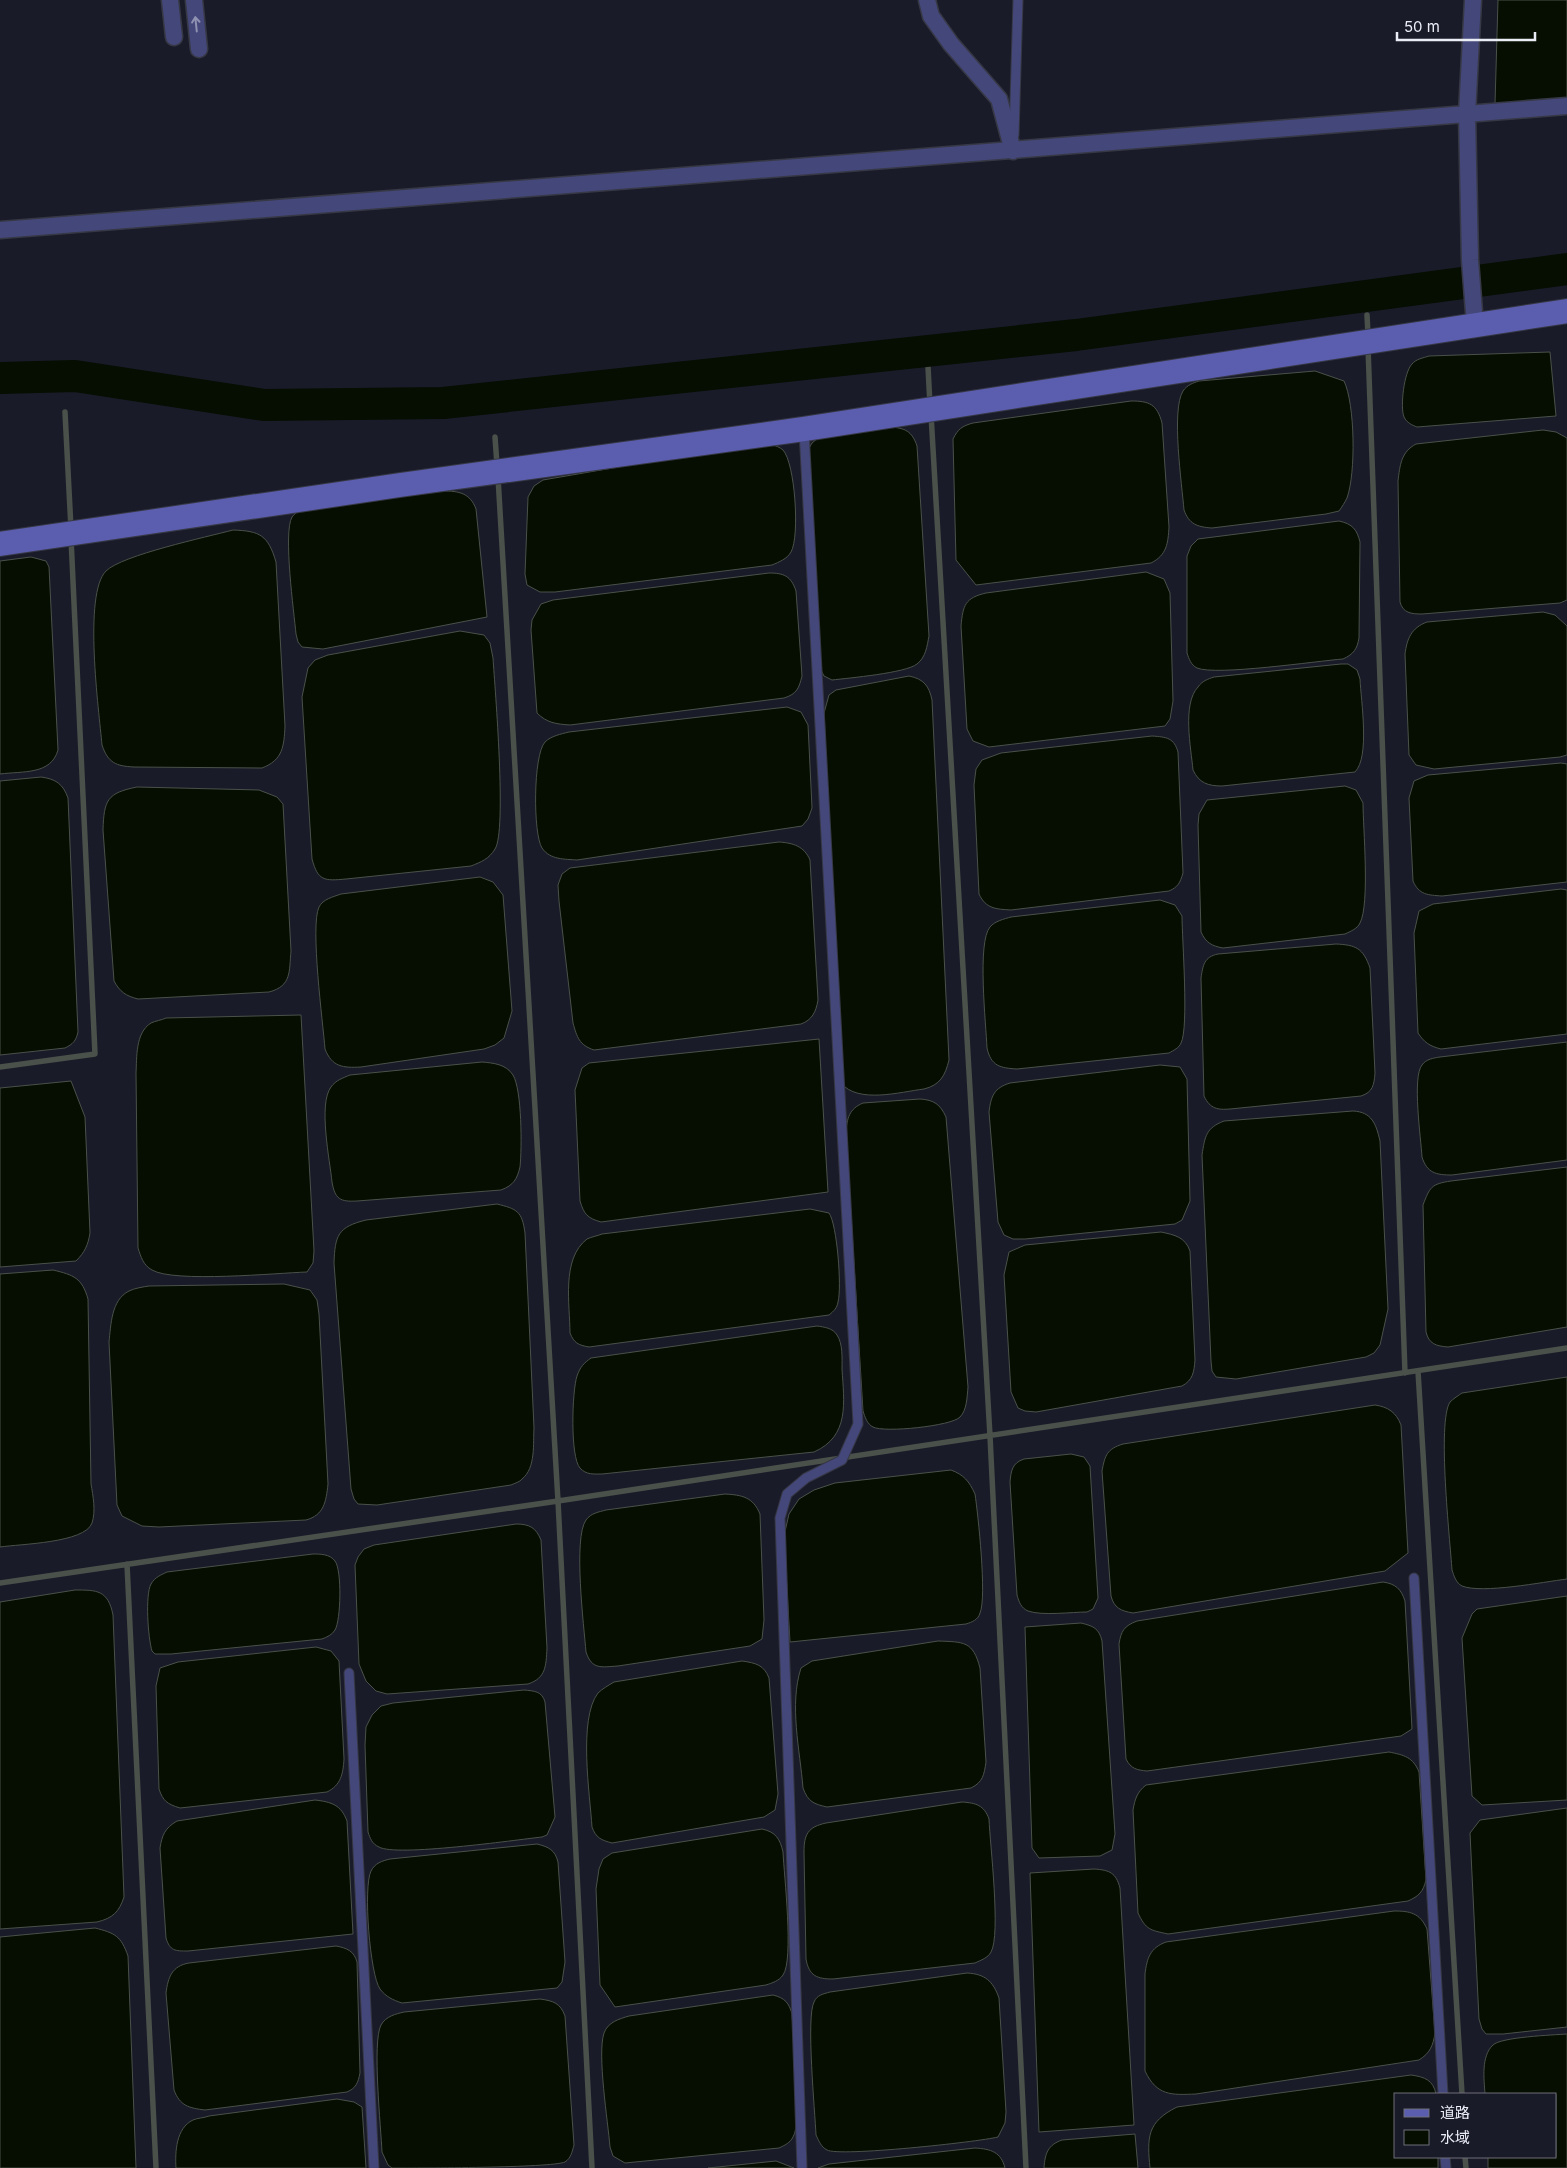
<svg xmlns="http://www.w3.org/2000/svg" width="1567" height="2168" font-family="Inter,'Noto Sans SC',sans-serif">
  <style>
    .water { fill: #050e00; stroke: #4a514a }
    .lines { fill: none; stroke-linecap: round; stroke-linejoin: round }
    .stream { stroke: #4a514a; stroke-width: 5.5 }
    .river { stroke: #050e00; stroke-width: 32 }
    .lane-casing { stroke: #373845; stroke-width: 11 }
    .street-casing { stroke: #373845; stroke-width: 19 }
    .secondary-casing { stroke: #373845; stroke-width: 26 }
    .lane { stroke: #444779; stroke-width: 9 }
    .street { stroke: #444779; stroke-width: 16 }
    .secondary { stroke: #5b5eaf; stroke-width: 24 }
    .oneway { stroke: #8f92b1 }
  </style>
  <rect width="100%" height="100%" fill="#1a1b28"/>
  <!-- water -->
  <path class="water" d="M1498 0H1567V98L1495 104Z
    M1550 352 1556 416 1417 427C1412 425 1407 423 1404 417 1400 407 1404 372 1412 364 1416 359 1423 358 1429 356Z
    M1315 371 1344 381C1355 404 1356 473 1347 498 1345 502 1342 507 1339 511L1326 514 1212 528C1197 527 1189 524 1184 510 1182 485 1171 410 1183 391 1187 385 1193 383 1199 381Z
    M1131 401C1149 401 1157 404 1162 423L1169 527C1168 543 1167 555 1151 563L976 585 956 560 953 439C958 429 962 426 973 423Z
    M890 427C905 428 912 431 917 446L929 636C927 646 926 657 917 664 906 673 849 678 832 680L824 676 821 670 808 450 812 443 818 438Z
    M1543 430 1556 432 1567 438V600L1560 603 1422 614C1411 614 1403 613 1400 602L1398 481C1400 465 1401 452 1416 444Z
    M757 443C766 444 776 444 783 450 795 463 800 536 791 552 787 559 779 562 772 565L555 592H540L527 585 525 574 528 497 534 486 543 480Z
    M443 491C459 491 470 493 476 509L487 617 323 649 302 647 298 642 296 634C294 612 283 533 292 517 297 510 306 509 313 508Z
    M1339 521C1353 524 1357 530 1360 542L1359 638C1357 649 1354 654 1343 659 1317 661 1216 676 1197 668 1191 665 1189 659 1187 653V556L1191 546 1198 539Z
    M233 530C260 531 268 535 276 562L285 726C284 746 283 760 262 768L134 767C116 766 108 763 102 745 99 711 83 594 106 571 122 555 207 537 233 530Z
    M31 557 46 561 49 567 58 750C51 775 23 771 0 774V561Z
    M1146 572 1164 579 1170 593 1173 701 1170 719 1165 726 989 747 973 741 967 729 961 626C963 605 965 598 986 593Z
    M769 573C784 573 791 576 796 591L802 676C799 688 797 694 784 698L570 725C556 724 547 723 537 713L531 630 532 620 541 604 553 600Z
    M1543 612 1555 615 1567 626V755L1560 757 1434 769 1416 765 1409 755 1405 654C1407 639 1411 628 1427 622Z
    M460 631 484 635 490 643 493 658C495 689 507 831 495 849 489 859 481 862 471 866L346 879C324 881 318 881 312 859L302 697 308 668 315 660 328 655Z
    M1341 664H1348L1357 670 1360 679C1361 701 1370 757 1355 772L1222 786C1208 786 1199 783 1193 770 1191 748 1182 704 1198 687 1202 681 1208 679 1214 677Z
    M909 676C924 679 929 686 932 700L949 1060C945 1076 940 1085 924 1089 900 1092 858 1104 841 1083L824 713 829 695 836 690Z
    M787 707 801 712 808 725 812 808 808 819 802 826 577 860C565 859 550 860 542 848 533 834 533 755 545 742 551 736 561 734 569 732Z
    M1152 736C1167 737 1174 738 1178 752L1183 873C1180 883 1178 887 1169 891L1011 910C996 909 986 909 979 894L974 785 976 769 982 760 1001 753Z
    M1561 763 1567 764V882L1442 896C1428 895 1419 895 1413 881L1409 798 1414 781 1428 775Z
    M41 777C56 779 63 784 68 798L78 1032C76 1041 73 1044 65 1048L0 1055V781Z
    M1345 786 1356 790 1363 803C1363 827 1370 904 1360 923 1357 929 1351 931 1345 934L1223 948C1212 946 1206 943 1201 932L1198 825 1199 814 1207 800Z
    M137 787 259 790 277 797 283 804 291 951C289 971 292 986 269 992L138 999C126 996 120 992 114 981L103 830C104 800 107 793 137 787Z
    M779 842C793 843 804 846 810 860L818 1000C816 1012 812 1020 801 1024L594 1050C579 1045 577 1037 573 1023L559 901 558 885 562 874 570 868Z
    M480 877 493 882 503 895 512 1011 504 1038 495 1045 484 1049 361 1067C343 1068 332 1067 325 1049 323 1023 310 926 319 907 323 899 333 897 341 894Z
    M1561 889 1567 890V1034L1441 1049C1429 1046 1424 1042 1418 1033L1414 933 1419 911 1433 904Z
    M1160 900 1175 905 1182 916C1182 938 1189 1028 1181 1043 1179 1048 1174 1050 1169 1053L1017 1069C1000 1068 991 1066 987 1048 986 1024 977 942 990 927 995 921 1004 919 1011 917Z
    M1336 944C1356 945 1363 948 1370 968L1375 1073C1374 1085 1373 1092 1361 1096L1230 1109C1218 1110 1210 1109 1204 1096L1201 978C1203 965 1204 957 1218 954Z
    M301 1015 314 1251 313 1263 307 1272C277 1273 174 1283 152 1270 143 1265 141 1257 138 1248L136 1073C137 1058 135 1033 151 1023 155 1021 162 1020 166 1018Z
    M819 1039 828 1192 601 1222C587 1218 584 1214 580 1201L575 1090 582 1068 589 1063Z
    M1567 1042V1160L1452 1175C1436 1175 1427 1173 1422 1157 1421 1139 1412 1077 1422 1065 1426 1059 1434 1058 1440 1057Z
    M482 1062C493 1063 506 1064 513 1075 522 1090 522 1148 520 1167 517 1179 514 1185 501 1190L357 1201C340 1202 335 1199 332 1182 330 1161 318 1104 331 1087 336 1080 343 1078 350 1075Z
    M1160 1065 1180 1067 1187 1079 1190 1201 1182 1220 1175 1224 1025 1239H1013L1004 1235 998 1222 989 1112C991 1096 994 1088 1010 1083Z
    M71 1081 85 1117 90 1233C88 1245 85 1252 76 1261L0 1267V1088Z
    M920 1099C934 1100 940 1104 946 1117L968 1387C967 1397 967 1410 960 1417 952 1426 884 1433 873 1427 867 1424 865 1417 863 1411L846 1133C847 1118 849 1109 863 1103Z
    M1353 1111C1372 1112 1376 1124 1380 1141L1388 1309 1380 1345 1374 1353 1366 1357 1236 1379 1216 1377 1212 1371 1211 1361 1202 1155C1205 1136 1206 1128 1224 1121Z
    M1567 1167V1327L1448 1347C1436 1346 1429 1344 1426 1332L1423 1205C1430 1187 1431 1184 1451 1181Z
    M497 1204C517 1209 522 1211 525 1233L534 1428C533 1443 536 1468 522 1479 520 1482 515 1483 511 1485L377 1505 358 1504 354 1499 351 1489 334 1263C335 1235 338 1227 366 1220Z
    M810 1209 829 1213C837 1224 842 1287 838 1302 837 1308 834 1311 829 1315L589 1347C578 1345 574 1343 570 1333 570 1305 561 1259 587 1239 591 1237 597 1236 602 1234Z
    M1161 1232C1175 1235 1185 1237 1190 1251L1195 1360C1194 1372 1193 1380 1182 1386L1036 1412 1025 1411 1018 1408 1011 1392 1004 1275 1009 1252 1025 1245Z
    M53 1270C74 1275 82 1278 88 1299L91 1484C93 1496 96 1511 92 1523 85 1543 20 1544 0 1547V1274Z
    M284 1284 310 1290 317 1300 319 1314 328 1484C326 1502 324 1515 306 1520L159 1527 142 1526 122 1516 117 1505 109 1342C111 1325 111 1300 129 1291 135 1288 143 1287 149 1286Z
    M817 1326C824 1327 833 1328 837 1335 843 1344 842 1358 842 1369 844 1402 850 1436 814 1452L602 1474C594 1474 586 1475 580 1468 570 1457 572 1391 577 1376 580 1367 584 1363 591 1358Z
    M1567 1377V1579C1543 1582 1482 1594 1462 1586 1456 1583 1454 1576 1452 1570 1450 1540 1437 1422 1450 1402 1453 1399 1459 1395 1462 1393Z
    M1375 1405C1388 1407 1396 1412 1401 1425L1408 1553 1385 1571 1133 1613C1121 1611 1114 1608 1111 1596L1102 1471C1105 1455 1107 1449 1123 1444Z
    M1071 1454 1084 1457 1090 1466 1098 1598 1093 1609 1087 1612C1072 1612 1042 1616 1028 1611 1021 1608 1019 1602 1017 1595L1010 1482C1011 1471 1012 1463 1024 1459Z
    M951 1470C964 1475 969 1481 975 1494 978 1514 987 1597 980 1613 978 1620 972 1622 966 1624L790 1642 784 1536 789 1514 799 1499 814 1490 835 1483Z
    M725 1494C742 1495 753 1497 760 1514L764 1620 762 1639 750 1646 618 1666C601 1667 592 1670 586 1652 584 1627 573 1538 586 1520 591 1513 599 1512 606 1510Z
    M516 1524C530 1524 536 1528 541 1540L547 1648C546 1666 546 1678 528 1684L387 1694 376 1691 366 1681 359 1664 355 1565 358 1557 364 1549 374 1545Z
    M313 1554C320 1554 330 1554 335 1561 342 1570 341 1620 335 1630 332 1635 327 1637 322 1639L171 1654H155L152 1651C148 1638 145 1595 151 1584 155 1577 161 1575 167 1572Z
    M1383 1582C1396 1584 1401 1589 1405 1601L1412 1729 1401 1736 1147 1771C1137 1770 1131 1769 1126 1759L1119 1644C1121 1631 1124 1626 1137 1621Z
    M75 1590C97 1590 108 1590 113 1615L124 1897C119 1912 113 1918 97 1922L0 1929V1602Z
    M1567 1596V1800L1482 1805 1472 1796 1462 1638 1472 1614 1477 1609Z
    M1081 1623C1093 1626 1099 1628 1102 1641L1115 1834 1112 1850 1100 1856 1039 1858 1032 1848 1025 1627Z
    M938 1641C964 1642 973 1641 980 1668L986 1762C984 1775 983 1782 971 1788L827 1807C814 1804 808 1802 803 1788 800 1750 789 1705 801 1668L812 1661Z
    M316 1647 331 1651 339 1661 344 1759C343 1774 341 1785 327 1792L180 1808C167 1804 163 1801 159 1789L156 1686 160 1668 178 1662Z
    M742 1661C756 1663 764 1665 769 1678L778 1794 775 1810 764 1817 612 1843C601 1840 596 1838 592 1827 590 1795 578 1719 598 1693 602 1689 609 1685 614 1682Z
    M524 1690C534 1691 542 1691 545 1702L555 1817 547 1835 542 1837C515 1840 396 1857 379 1847 372 1844 370 1838 368 1832L365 1745 366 1727 372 1715 381 1706 393 1703Z
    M1389 1752C1404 1755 1413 1757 1419 1772L1426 1880C1423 1892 1419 1896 1408 1901L1168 1934C1150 1930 1146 1930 1138 1913L1133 1810C1135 1799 1137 1792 1146 1785Z
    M315 1800C332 1802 341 1805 347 1821L353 1934 188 1951C175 1951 170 1951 166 1938L160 1848C162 1835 165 1828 177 1821Z
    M962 1802C976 1803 984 1805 989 1819 990 1844 1001 1935 991 1952 988 1958 981 1960 975 1963L833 1979C817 1979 809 1976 806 1959L804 1852C804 1834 808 1827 826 1823Z
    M1567 1808V2027L1503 2034H1486L1482 2029 1479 2019 1470 1833 1480 1820Z
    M762 1829C776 1832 780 1839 783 1852 784 1875 794 1960 783 1975 779 1981 772 1983 766 1985L615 2007 600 1985 596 1889 599 1869 603 1859 612 1853Z
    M537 1844C549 1847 555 1850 558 1862L565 1962 562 1982 557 1988 402 2003C393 2000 386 1997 380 1989 370 1975 363 1887 371 1871 375 1863 382 1861 390 1859Z
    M1094 1869C1110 1870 1116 1873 1120 1888L1134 2125 1039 2132 1030 1873Z
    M1394 1911C1410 1911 1420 1913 1427 1929L1435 2033C1433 2046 1430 2053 1419 2060L1196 2094C1171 2095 1157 2096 1145 2071V1974C1147 1958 1150 1948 1166 1942Z
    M95 1928C115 1933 121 1936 128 1956L136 2168H0V1937Z
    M336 1946C347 1948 354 1951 357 1962L360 2073C358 2083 356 2088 347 2092L205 2110C189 2108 180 2106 174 2090L166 1993C168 1977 172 1966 189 1963Z
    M967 1973C985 1974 993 1981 999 1998L1006 2112 1005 2123 998 2137C978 2142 839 2157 827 2150 821 2147 819 2141 816 2135 815 2112 806 2017 814 2002 817 1995 823 1994 830 1992Z
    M773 1995C785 1998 789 2003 792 2014 793 2037 803 2121 793 2137 790 2143 785 2145 779 2148L635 2162 625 2163 613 2156 610 2147C608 2122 597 2054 604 2033 608 2022 619 2019 629 2016Z
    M540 1999C554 2001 560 2003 565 2016L574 2145C572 2152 571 2158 565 2162 551 2168 418 2168 392 2168L388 2165 382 2152C381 2128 372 2042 381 2025 386 2016 396 2014 404 2012Z
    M1567 2034V2168H1488V2157H1556V2094H1485C1484 2079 1481 2056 1493 2045 1501 2037 1553 2035 1567 2034Z
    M1411 2075C1425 2077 1433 2080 1436 2094H1396V2157H1438V2168H1150C1147 2137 1147 2122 1177 2107Z
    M337 2099 354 2102 362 2107 366 2168H176C175 2152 176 2128 193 2120 197 2118 204 2118 209 2116Z
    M1135 2134 1138 2168H1044C1045 2153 1048 2145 1062 2140Z
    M975 2148C991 2149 1001 2152 1005 2168H818L829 2164Z
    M776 2161 794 2168H708Z"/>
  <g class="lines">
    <!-- stream -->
    <path class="stream" d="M1367 315 1368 335
      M1368 347 1405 1373
      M928 367 930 405
      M65 412 71 529
      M931 414 990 1436 1026 2168
      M495 437 497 465
      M498 477 558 1501 592 2168
      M0 1067 95 1054 71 538
      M1418 1371 1462 2094
      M127 1564 156 2168
      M0 1583 558 1501 1567 1348
      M1465 2157 1466 2168"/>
    <!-- river -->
    <path class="river" d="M0 378 75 376 264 405 443 403 1076 335 1567 269"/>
    <defs>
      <path id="lane" d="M1014 135 1018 0
        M1414 1578 1443 2094
        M349 1673 374 2168
        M1445 2157 1446 2168
        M802 2168 780 1518 787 1494 806 1478 842 1460 858 1424 804 431"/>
      <path id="street" d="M170 0 174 37
        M194 0 199 49
        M927 0 931 16 951 44 999 99 1013 151
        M1473 0 1467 114 1470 260 1475 325
        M0 230 1567 106"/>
      <path id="secondary" d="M0 544 400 485 804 429 1567 311"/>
    </defs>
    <!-- lane casing -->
    <use href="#lane" class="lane-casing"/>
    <!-- street casing -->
    <use href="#street" class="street-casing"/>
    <!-- secondary casing -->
    <use href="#secondary" class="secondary-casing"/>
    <!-- lane -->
    <use href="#lane" class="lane"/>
    <!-- street -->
    <use href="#street" class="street"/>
    <!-- secondary -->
    <use href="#secondary" class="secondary"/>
  </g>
  <!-- one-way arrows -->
  <defs><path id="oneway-shaft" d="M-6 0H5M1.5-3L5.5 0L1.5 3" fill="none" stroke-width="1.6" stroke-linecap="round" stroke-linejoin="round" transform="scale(1.25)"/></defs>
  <use class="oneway" href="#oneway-shaft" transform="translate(196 24) rotate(-96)"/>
  <!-- legend -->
  <rect x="1394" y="2093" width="162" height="65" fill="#1a1b28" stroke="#6e6f7a"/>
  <rect x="1404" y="2109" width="25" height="8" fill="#5b5eaf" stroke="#6e6f7a"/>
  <text x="1440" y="2118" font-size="15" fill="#ebedf6">道路</text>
  <rect x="1404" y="2130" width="25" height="15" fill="#050e00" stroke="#6e6f7a"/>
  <text x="1440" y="2143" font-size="15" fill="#ebedf6">水域</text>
  <!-- scale -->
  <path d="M1397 32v8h138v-8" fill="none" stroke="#ebedf6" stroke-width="2.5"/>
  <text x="1404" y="32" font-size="15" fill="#ebedf6" stroke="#1a1b28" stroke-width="4" paint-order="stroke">50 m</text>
</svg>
